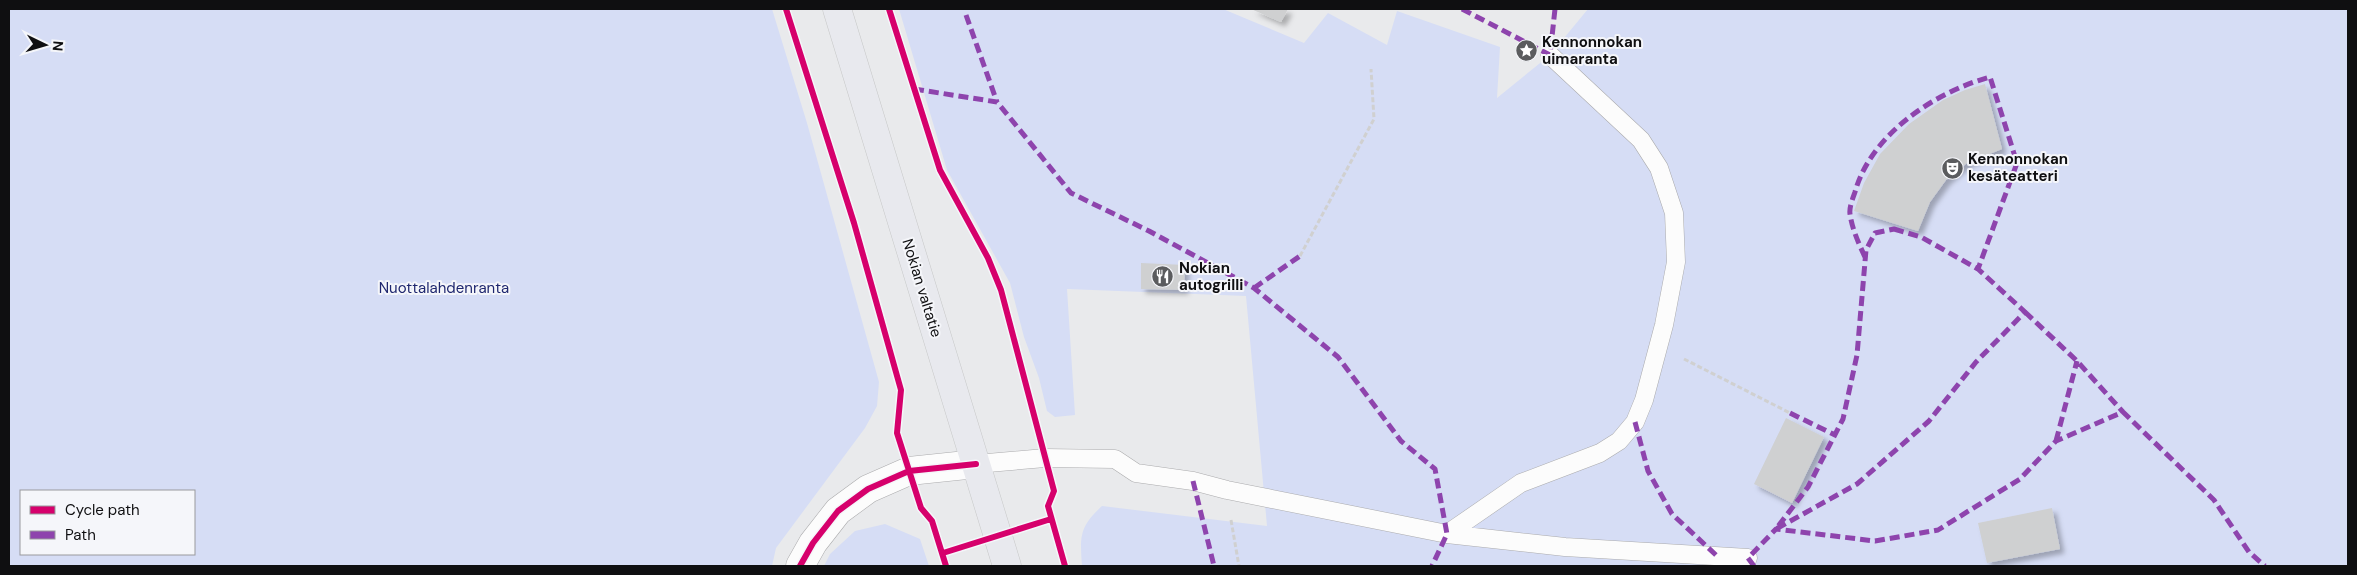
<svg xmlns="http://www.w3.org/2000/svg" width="2357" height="575" font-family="'DM Sans',sans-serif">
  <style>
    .green { fill: #d6ddf5; fill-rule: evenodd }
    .building { fill: #cfd0d1; filter: url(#shadow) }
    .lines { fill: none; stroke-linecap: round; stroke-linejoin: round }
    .service-casing { stroke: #ababad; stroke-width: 19 }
    .minor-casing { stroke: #ababad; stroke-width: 29 }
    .primary-casing { stroke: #c7c8c8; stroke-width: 29 }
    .path { stroke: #d0d0d0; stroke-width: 3; stroke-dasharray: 5 2.5; stroke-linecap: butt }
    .service { stroke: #fcfcfc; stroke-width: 18 }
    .minor { stroke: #fcfcfc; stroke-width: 28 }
    .primary { stroke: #e8e9ee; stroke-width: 28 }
    .quiet { stroke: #8e44ad; stroke-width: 5; stroke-dasharray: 10 5; stroke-linecap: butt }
    .cycleway-casing { stroke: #f5f6fa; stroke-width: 9 }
    .cycleway { stroke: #d6006c; stroke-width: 6 }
    .labels { text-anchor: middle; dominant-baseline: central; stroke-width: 4; stroke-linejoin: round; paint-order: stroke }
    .poi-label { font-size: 15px; font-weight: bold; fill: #0f0f11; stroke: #f5f6fa; text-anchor: start }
    .park-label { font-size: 15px; fill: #1f276f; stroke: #f5f6fa }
    .street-label { font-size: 15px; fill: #0f0f11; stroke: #f5f6fa }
  </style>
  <defs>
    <filter id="shadow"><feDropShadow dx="4.5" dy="4.5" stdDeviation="2.5" flood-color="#0004"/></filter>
  </defs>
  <rect width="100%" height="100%" fill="#e9eaec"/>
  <!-- green -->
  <path class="green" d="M9 9H772L807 123 879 382 877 406 865 428 776 548 772 566H9ZM21 491H194V554H21Z
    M899 9H1223L1304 43 1328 13 1387 45 1397 11 1500 47 1497 98 1550 55 1588 9H2348V566H1082C1080 537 1079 527 1102 506L1267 526 1246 296 1067 289 1075 415 1055 417 1047 411 1039 378 1024 337 1010 283 947 170Z
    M885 524 920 539 929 566H824L830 554 855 531Z"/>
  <!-- building -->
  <path class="building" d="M1251 9H1288L1281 22Z
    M1985 84 2002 149 1967 163 1946 180 1930 202 1918 231 1854 211 1864 183 1880 154 1909 124 1943 100 1965 90Z
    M1141 263 1185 265 1184 290 1141 289Z
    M1786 418 1824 437 1792 503 1754 484Z
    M2052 508 2060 549 1987 563 1978 523Z"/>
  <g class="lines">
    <defs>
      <path id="service" d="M976 464 1045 458 1115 459 1136 473 1193 481 1227 490 1447 534 1565 547 1748 558
        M1447 534 1521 483 1600 453 1619 441 1635 422 1644 400 1664 325 1676 262 1674 213 1659 168 1641 140 1550 55"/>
      <path id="minor" d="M800 566 813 543 838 511 868 489 909 471 976 464"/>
      <path id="primary" d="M837 9 1007 566"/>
    </defs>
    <!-- service casing -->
    <use href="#service" class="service-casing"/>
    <!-- minor casing -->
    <use href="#minor" class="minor-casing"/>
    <!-- primary casing -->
    <use href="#primary" class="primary-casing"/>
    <!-- path -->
    <path class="path" d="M1300 256 1374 119 1371 69
      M1684 359 1790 413
      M1231 520 1239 566"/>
    <!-- service -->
    <use href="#service" class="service"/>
    <!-- minor -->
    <use href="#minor" class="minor"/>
    <!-- primary -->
    <use href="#primary" class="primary"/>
    <!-- quiet -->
    <path class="quiet" d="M1462 9 1550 55 1555 9
      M966 15 997 102
      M914 89 997 102 1071 193 1149 231 1254 288 1338 357 1401 441 1435 469 1447 534 1432 566
      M1894 229 1921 237 1978 269 2025 312 1976 362 1929 421 1857 484 1776 529 1808 487 1843 419 1857 355 1866 250 1875 233Z
      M1865 257C1859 244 1852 229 1850 214 1849 207 1853 198 1855 192 1871 134 1935 92 1990 77L2017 163 1978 269
      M1254 288 1300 256
      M2025 312 2077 361 2123 412
      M1790 413 1835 435
      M1635 422 1648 471 1672 514 1717 556
      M2056 441 2077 361
      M1193 481 1214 566
      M1754 566 1748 558 1776 529 1875 541 1938 530 2020 479 2056 441 2123 412 2214 500 2249 552 2265 566"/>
    <defs>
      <path id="cycleway" d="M786 9 854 223 901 390 897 433 921 508 932 521 946 566
        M889 9 940 170 988 258 1001 290 1054 491 1048 506 1065 566
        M943 553 1051 519
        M800 566 813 543 838 511 868 489 909 471 976 464"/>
    </defs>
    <!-- cycleway casing -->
    <use href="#cycleway" class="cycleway-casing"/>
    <!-- cycleway -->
    <use href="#cycleway" class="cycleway"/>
  </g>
  <!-- icons -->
  <defs>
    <symbol id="sight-disc" viewBox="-11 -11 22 22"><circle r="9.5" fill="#5b5c5e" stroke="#f5f6fa"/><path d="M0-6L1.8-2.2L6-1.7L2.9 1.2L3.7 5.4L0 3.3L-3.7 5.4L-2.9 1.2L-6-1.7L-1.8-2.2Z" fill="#fff"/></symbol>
    <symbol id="theatre-disc" viewBox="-11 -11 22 22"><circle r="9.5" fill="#5b5c5e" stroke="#f5f6fa"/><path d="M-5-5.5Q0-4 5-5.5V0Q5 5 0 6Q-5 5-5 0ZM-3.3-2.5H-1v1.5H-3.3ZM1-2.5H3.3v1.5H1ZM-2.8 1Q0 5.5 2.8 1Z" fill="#fff"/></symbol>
    <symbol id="restaurant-disc" viewBox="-11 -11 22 22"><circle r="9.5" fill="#5b5c5e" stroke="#f5f6fa"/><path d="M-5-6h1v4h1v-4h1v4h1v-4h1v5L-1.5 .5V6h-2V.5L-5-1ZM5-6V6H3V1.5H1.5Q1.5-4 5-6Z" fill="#fff"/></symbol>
  </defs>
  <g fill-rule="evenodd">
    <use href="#sight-disc" x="1514" y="38" width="25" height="25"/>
    <use href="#theatre-disc" x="1940" y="156" width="25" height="25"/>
    <use href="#restaurant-disc" x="1150" y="264" width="25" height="25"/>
  </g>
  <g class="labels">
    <!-- poi labels -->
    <g class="poi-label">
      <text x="1542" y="42">Kennonnokan<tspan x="1542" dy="17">uimaranta</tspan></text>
      <text x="1968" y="159">Kennonnokan<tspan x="1968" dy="17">kesäteatteri</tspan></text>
      <text x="1179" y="268">Nokian<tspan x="1179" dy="17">autogrilli</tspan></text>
    </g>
    <!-- park labels -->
    <g class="park-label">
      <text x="444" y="288">Nuottalahdenranta</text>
    </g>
    <!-- street labels -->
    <g class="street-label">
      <text transform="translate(922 288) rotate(73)">Nokian valtatie</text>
    </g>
  </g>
  <!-- border -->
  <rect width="2357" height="575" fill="none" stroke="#0f0f11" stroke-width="20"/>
  <!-- legend -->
  <rect x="20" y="490" width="175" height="65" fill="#f5f6fa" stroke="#999a9d"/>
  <rect x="30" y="506" width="25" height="8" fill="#d6006c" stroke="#999a9d"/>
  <text x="65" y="515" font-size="15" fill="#0f0f11">Cycle path</text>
  <rect x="30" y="531" width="25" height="8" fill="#8e44ad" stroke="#999a9d"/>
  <text x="65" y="540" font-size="15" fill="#0f0f11">Path</text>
  <!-- north arrow -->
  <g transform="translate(45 45) rotate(95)" stroke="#f5f6fa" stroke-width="4" paint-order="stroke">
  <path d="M0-4L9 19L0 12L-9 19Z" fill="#0f0f11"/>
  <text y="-8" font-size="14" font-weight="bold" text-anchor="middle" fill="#0f0f11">N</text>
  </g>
</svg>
